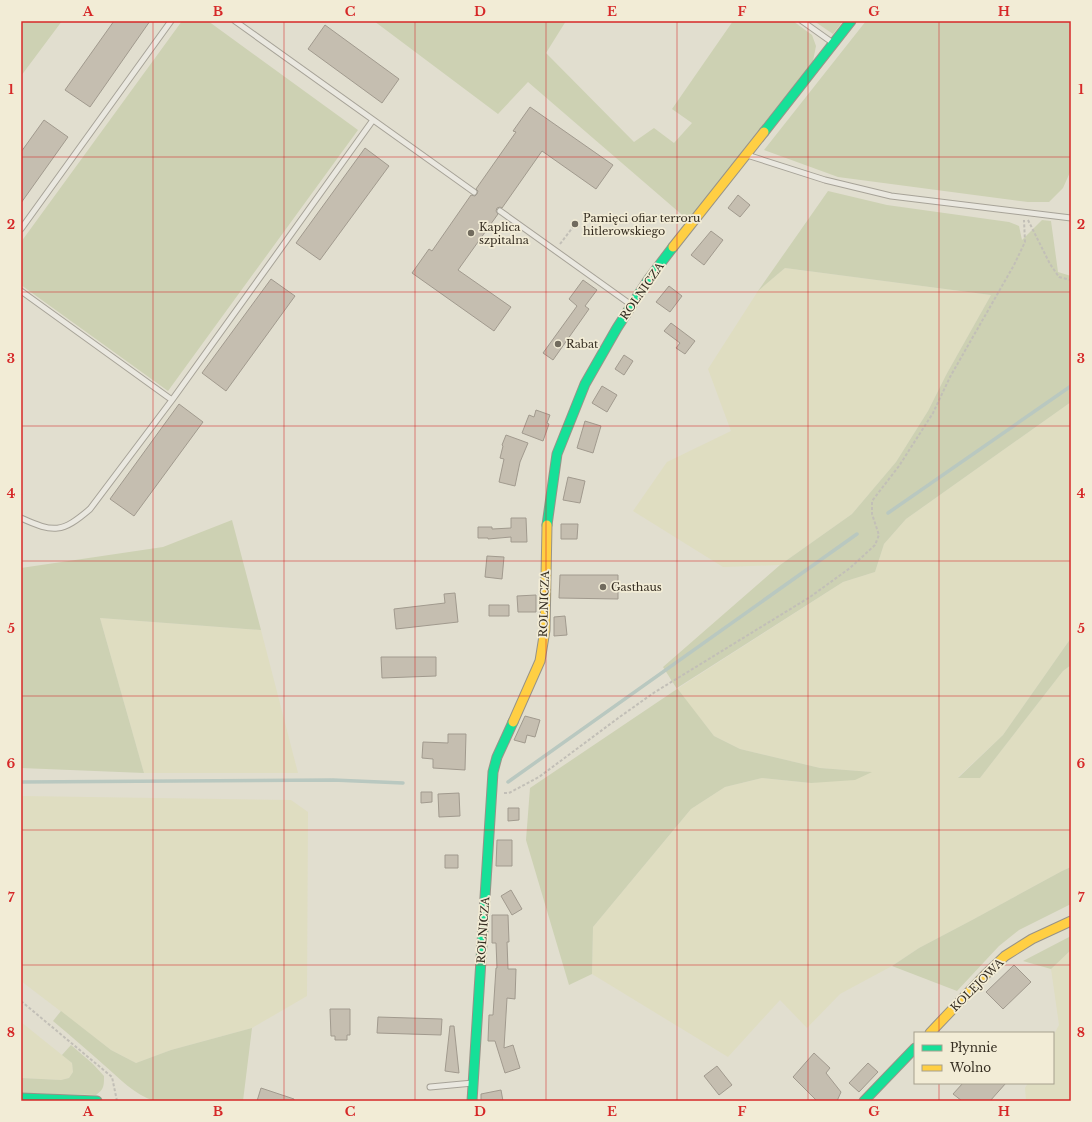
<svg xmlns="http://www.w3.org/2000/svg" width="1092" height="1122" font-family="'Libre Baskerville',serif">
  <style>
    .farmland { fill: #dfddc1 }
    .green { fill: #cdd1b3 }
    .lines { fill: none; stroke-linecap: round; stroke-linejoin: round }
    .stream { stroke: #b9c8c0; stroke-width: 3.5 }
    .building { fill: #c5beb0; stroke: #a19a8e }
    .lane-casing { stroke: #a7a398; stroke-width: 7 }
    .fast-casing { stroke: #979388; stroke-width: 11 }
    .slow-casing { stroke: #979388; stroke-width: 11 }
    .path { stroke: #c2bfb7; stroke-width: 2; stroke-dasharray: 3 2; stroke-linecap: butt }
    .lane { stroke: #eae8e0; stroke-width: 5 }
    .fast { stroke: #16e098; stroke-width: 9 }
    .slow { stroke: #ffcf43; stroke-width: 9 }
    .grid { fill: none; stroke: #d62828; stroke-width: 1; stroke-opacity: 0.55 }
    .poi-dot { fill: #716b5e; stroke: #f2ecd6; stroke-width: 1.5 }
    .labels { text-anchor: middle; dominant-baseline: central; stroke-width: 3.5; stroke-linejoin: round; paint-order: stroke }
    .poi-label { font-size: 11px; fill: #352d21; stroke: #f2ecd6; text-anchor: start }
    .street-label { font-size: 11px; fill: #352d21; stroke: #f2ecd6 }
    .neatline { fill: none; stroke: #d62828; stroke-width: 1.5 }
    .grid-label { font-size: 13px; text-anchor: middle; font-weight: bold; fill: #d62828 }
  </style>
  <rect width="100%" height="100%" fill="#e1decf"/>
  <!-- farmland -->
  <path class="farmland" d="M785 268 991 295 946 375 928 411 896 462 852 514 780 565 723 567 633 511 667 462 731 431 708 369 758 291Z
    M1071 402V638L1003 735 958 777 980 778 1063 671 1071 665V867L1062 871 974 919 919 948 892 966 840 994 807 1028 780 1000 728 1057 592 974 593 927 691 809 725 787 762 778 811 783 871 772 820 768 740 749 714 736 677 689 843 582 875 572 884 544 906 519Z
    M100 618 261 630 298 773H144Z
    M21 796 291 800 308 812 307 996 252 1028 171 1050 136 1063 111 1050 76 1023 21 981Z
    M1071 950V1101H1026L1025 1088 1028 1083H1053V1036L1059 1025 1051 969Z
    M21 1022 72 1063 73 1072 69 1078 61 1080 21 1078Z"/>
  <!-- green -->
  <path class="green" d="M21 21H62L21 76Z
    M182 21H208L358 130 168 391 21 285V242Z
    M374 21H566L546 53 634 142 654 128 674 143 692 123 672 109 733 21H793L812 35 816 46 813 61 688 220 528 82 498 114Z
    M814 21H843L833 34Z
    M866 21H1071V170L1063 188 1049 202H1028L838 177 764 150Z
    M828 191 887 205 1009 222 1019 226 1022 240 1042 220 1051 221 1058 272 1071 276V402L906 519 884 544 875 572 843 582 677 688 714 736 740 749 820 768 872 772 855 780 811 783 762 778 725 787 691 809 593 927 592 974 569 985 526 840 530 788 677 689 663 667 780 565 852 514 896 462 928 411 946 375 991 295 785 268 758 291Z
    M232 520 261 630 100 618 144 773 21 768V568L163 547Z
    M1071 638V665L1063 671 980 778H958L1003 735Z
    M1071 867V904L1019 930 999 946 957 991 892 966 919 948 974 919 1062 871Z
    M1071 936V950L1051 969 1023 961Z
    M61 1011 111 1050 136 1063 171 1050 252 1028 243 1101H154C134 1094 120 1079 104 1065 87 1050 70 1035 53 1021Z
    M71 1045 93 1064 104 1076C104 1086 104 1089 96 1095L21 1093V1078L61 1080 69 1078 73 1072 72 1063 62 1055Z"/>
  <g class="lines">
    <!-- stream -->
    <path class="stream" d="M888 513 1071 386
      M21 782 333 780 403 783
      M508 782 857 534"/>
  </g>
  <!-- building -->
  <path class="building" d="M114 21H150L90 107 65 90Z
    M325 25 399 79 382 103 308 49Z
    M530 107 613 165 596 189 542 151 502 208 500 207 497 208 496 211 498 214 458 270 511 307 494 331 412 273 429 249 432 251 471 195 475 196 477 194 478 191 476 189 516 132 513 131Z
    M44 120 68 137 21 203V152Z
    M365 148 389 166 320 260 296 243Z
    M738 195 750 205 740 217 728 208Z
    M711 231 723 240 704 265 691 255Z
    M271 279 295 296 226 391 202 373Z
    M583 280 597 290 585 306 589 309 553 360 543 353 577 306 569 299Z
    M669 286 682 296 670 312 656 302Z
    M671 323 695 341 685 354 676 348 680 343 664 331Z
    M624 355 633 361 624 375 615 369Z
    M602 386 617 395 607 412 592 403Z
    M179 404 203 422 134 516 110 499Z
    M536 410 550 415 547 423 549 424 543 441 522 433 529 415 534 417Z
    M585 421 601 426 593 453 577 448Z
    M506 435 528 443 520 462 515 486 499 482 504 459 500 458 503 446 502 445Z
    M568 477 585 481 580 503 563 500Z
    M511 518H526L527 542H511V537L488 539V538H478V527H492V529L511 528Z
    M561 524H578L577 539H561Z
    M487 556 504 557 502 579 485 577Z
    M560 575H618V599L559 598Z
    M455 593 458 622 396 629 394 609 445 603 444 594Z
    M536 595V612H518L517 596Z
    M489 605H509V616H489Z
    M565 616 567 635 554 636V617Z
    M381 657H436V676L382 678Z
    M525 716 540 720 535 737 527 735 525 743 514 740Z
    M448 734H466L465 770 433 768V759L422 758 423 742 448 743Z
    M421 792H432V802L421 803Z
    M459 793 460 816 439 817 438 794Z
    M508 808H519V820L508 821Z
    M497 840H512V866H496Z
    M445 855H458V868H445Z
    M511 890 522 909 512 915 501 896Z
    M492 915H508L509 942H507L508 969H516L515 999 507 998 504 1048 513 1045 520 1068 505 1073 495 1041H488L489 1015H493L496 968H497L496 943H492Z
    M1014 965 1031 982 1003 1009 986 992Z
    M330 1009H350V1035H347V1040H335V1036H331Z
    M378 1017 442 1019 441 1035 377 1033Z
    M450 1026H454L459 1073 445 1071Z
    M814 1053 830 1068 826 1073 841 1092 837 1101H817L793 1077Z
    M868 1063 878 1072 859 1092 849 1083Z
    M717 1066 732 1085 719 1095 704 1076Z
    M963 1083H1006L990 1101H962L953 1094Z
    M261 1088 294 1099V1101H257Z
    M501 1090 503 1101H481V1094Z"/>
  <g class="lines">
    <defs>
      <path id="lane" d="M235 21 474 192
        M802 21 833 43
        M747 155 825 180 891 196 1071 218
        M500 211 630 304
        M21 229 171 21
        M21 291 172 400
        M21 518C54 533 62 533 90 509L172 400 373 120
        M430 1087 473 1083"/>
      <path id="fast" d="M764 132 851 21
        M547 525 557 454 585 384 617 328 648 280 673 247
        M21 1098 97 1101
        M472 1101 493 772 497 757 513 722
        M864 1101 915 1048"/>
      <path id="slow" d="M673 247 764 132
        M513 722 540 661 545 630 547 525
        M930 1033 985 975 1005 956 1032 939 1071 921"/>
    </defs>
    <!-- lane casing -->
    <use href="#lane" class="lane-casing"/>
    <!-- fast casing -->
    <use href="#fast" class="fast-casing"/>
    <!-- slow casing -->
    <use href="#slow" class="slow-casing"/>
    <!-- path -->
    <path class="path" d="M1028 220 1050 264 1059 277 1071 280
      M560 244 573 227
      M504 793H509L539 777 621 716 655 692 810 597 850 568 875 545 879 535 872 514V501L899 466 933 413 950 377 1014 265 1025 242 1024 220
      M21 1001 112 1077 117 1101"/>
    <!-- lane -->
    <use href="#lane" class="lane"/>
    <!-- fast -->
    <use href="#fast" class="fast"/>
    <!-- slow -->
    <use href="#slow" class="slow"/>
  </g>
  <!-- grid -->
  <path class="grid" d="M153 21V1101M284 21V1101M415 21V1101M546 21V1101M677 21V1101M808 21V1101M939 21V1033M21 157H1071M21 292H1071M21 426H1071M21 561H1071M21 696H1071M21 830H1071M21 965H1071M939 1083V1101"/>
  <!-- markers -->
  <g class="poi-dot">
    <circle cx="575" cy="224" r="4"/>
    <circle cx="471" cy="233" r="4"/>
    <circle cx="558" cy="344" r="4"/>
    <circle cx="603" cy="587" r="4"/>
  </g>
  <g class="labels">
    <!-- poi labels -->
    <g class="poi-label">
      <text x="583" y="218">Pamięci ofiar terroru<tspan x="583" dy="13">hitlerowskiego</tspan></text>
      <text x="479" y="227">Kaplica<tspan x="479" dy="13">szpitalna</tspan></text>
      <text x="566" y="344">Rabat</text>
      <text x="611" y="587">Gasthaus</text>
    </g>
    <!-- street labels -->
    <g class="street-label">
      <text transform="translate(642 291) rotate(-55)">ROLNICZA</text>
      <text transform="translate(544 604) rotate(-88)">ROLNICZA</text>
      <text transform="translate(483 930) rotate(-86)">ROLNICZA</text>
      <text transform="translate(977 985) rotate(-45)">KOLEJOWA</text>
    </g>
  </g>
  <!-- border -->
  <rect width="1092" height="1122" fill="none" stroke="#f2ecd6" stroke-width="44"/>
  <!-- legend -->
  <rect x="914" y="1032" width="140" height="52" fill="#f2ecd6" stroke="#a6a08e"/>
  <rect x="922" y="1045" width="20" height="6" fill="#16e098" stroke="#a6a08e"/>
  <text x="950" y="1052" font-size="12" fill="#352d21">Płynnie</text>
  <rect x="922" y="1065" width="20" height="6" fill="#ffcf43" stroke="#a6a08e"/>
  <text x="950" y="1072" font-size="12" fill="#352d21">Wolno</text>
  <rect x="22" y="22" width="1048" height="1078" class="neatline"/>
  <g class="grid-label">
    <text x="88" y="16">A</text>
    <text x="218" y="16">B</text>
    <text x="350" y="16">C</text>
    <text x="480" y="16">D</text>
    <text x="612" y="16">E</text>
    <text x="742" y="16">F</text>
    <text x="874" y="16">G</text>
    <text x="1004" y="16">H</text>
    <text x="11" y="94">1</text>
    <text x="1081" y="94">1</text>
    <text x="11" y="229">2</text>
    <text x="1081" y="229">2</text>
    <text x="11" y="363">3</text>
    <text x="1081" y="363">3</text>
    <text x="11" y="498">4</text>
    <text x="1081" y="498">4</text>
    <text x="11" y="633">5</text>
    <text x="1081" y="633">5</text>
    <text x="11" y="768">6</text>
    <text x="1081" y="768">6</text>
    <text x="11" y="902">7</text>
    <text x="1081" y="902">7</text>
    <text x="11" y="1037">8</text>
    <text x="1081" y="1037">8</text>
    <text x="88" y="1116">A</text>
    <text x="218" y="1116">B</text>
    <text x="350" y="1116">C</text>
    <text x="480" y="1116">D</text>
    <text x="612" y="1116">E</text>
    <text x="742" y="1116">F</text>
    <text x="874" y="1116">G</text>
    <text x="1004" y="1116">H</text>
  </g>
</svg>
